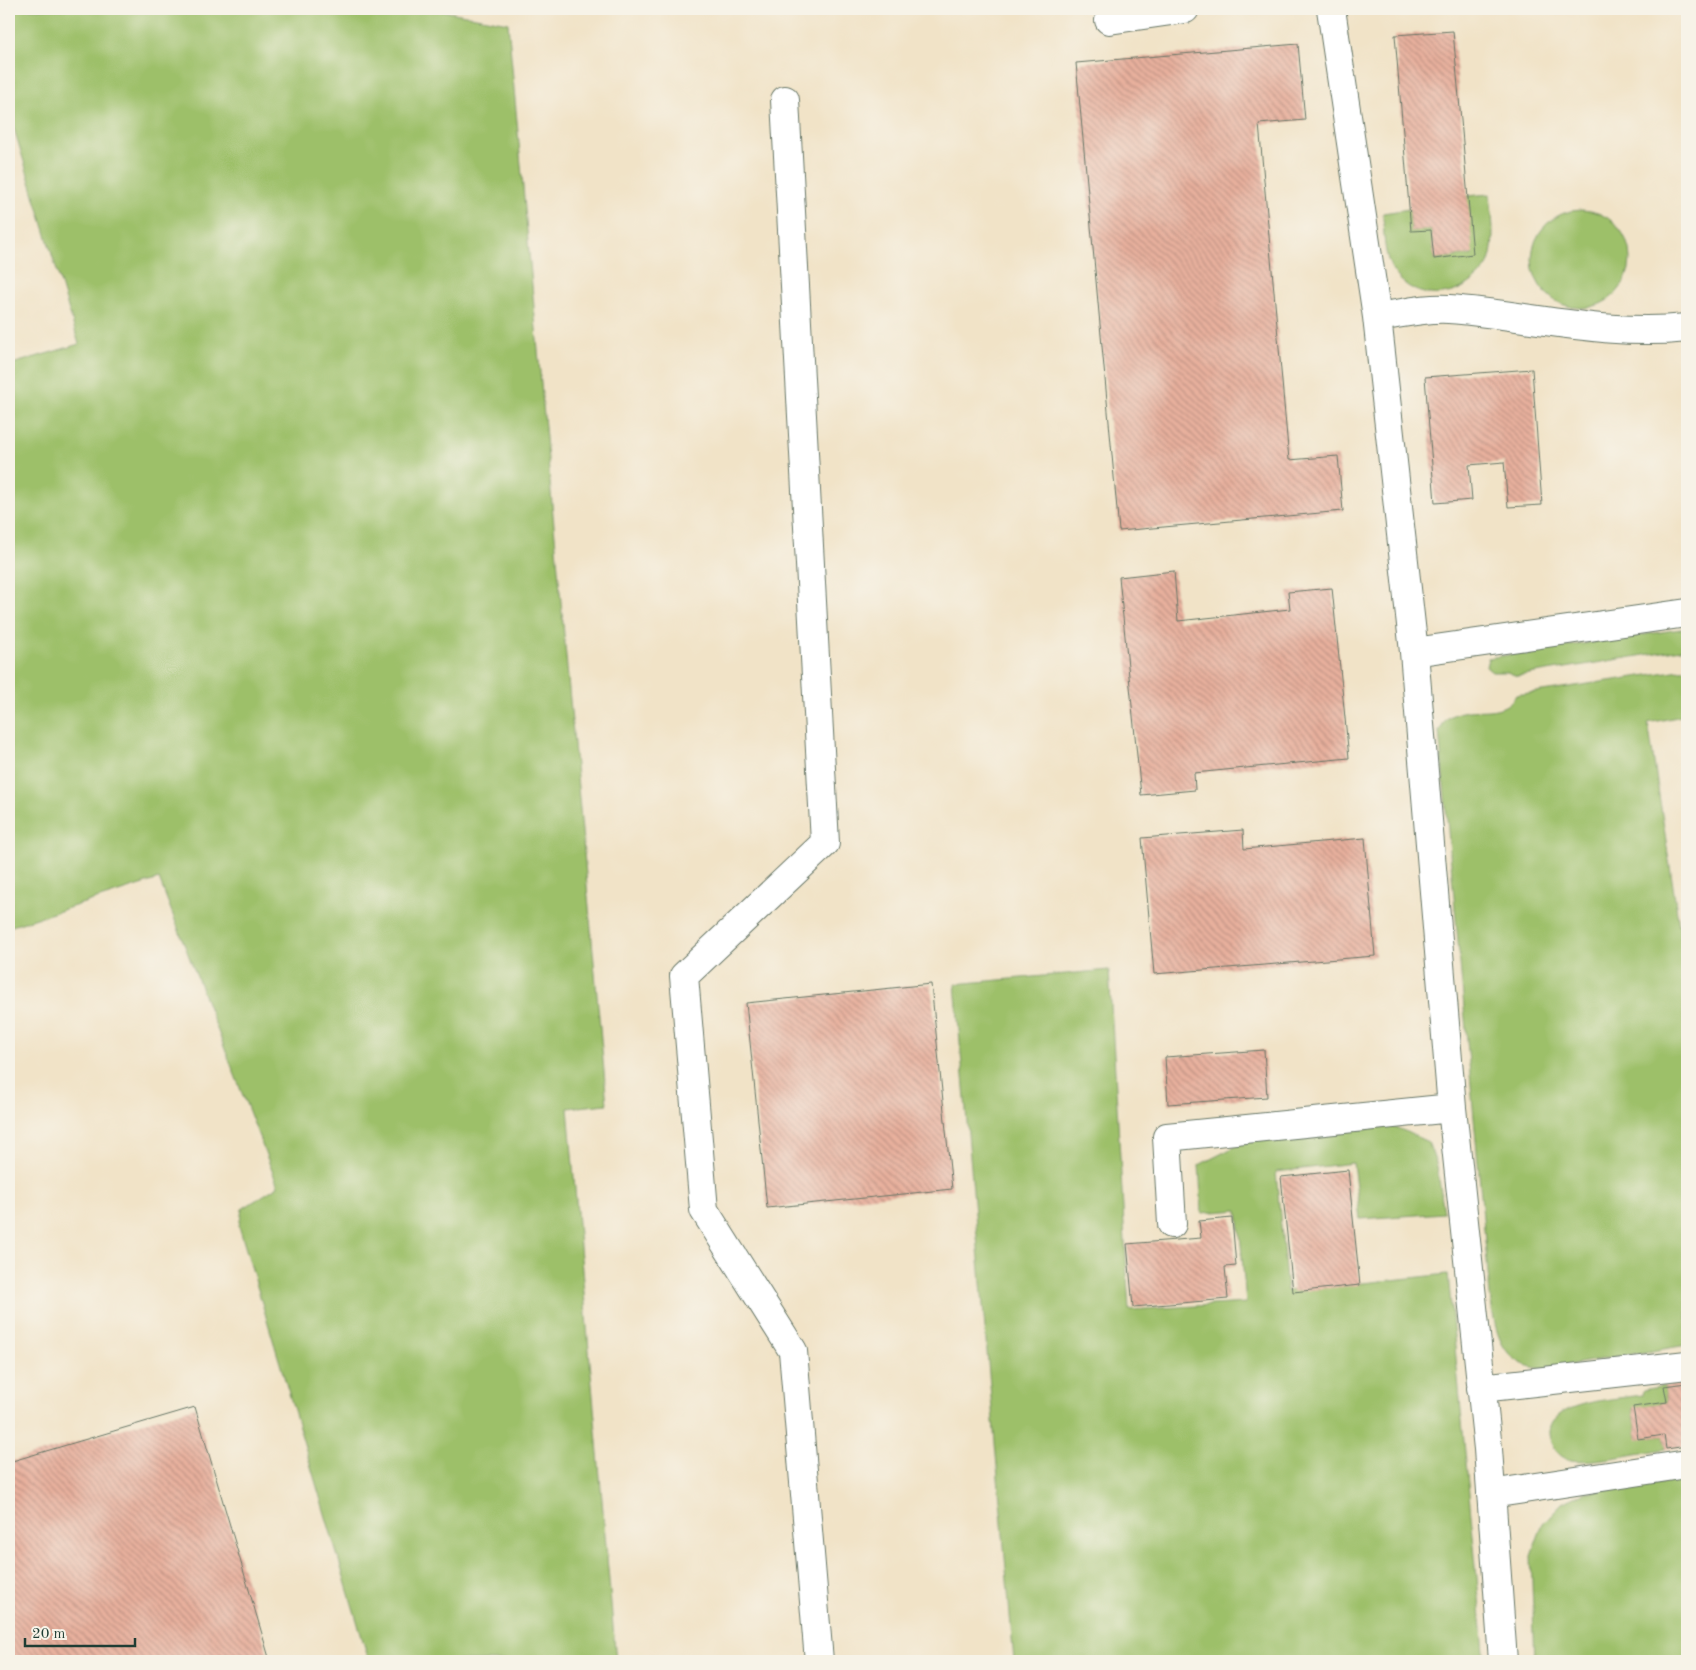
<svg xmlns="http://www.w3.org/2000/svg" width="1696" height="1670" font-family="'Old Standard TT',serif">
  <style>
    .green { fill: #9dc069; stroke: #5e7e4e }
    .building { fill: url(#building-back-hatch) }
    .lines { fill: none; stroke-linecap: round; stroke-linejoin: round }
    .minor-casing { stroke: #687767; stroke-width: 30 }
    .minor { stroke: #fff; stroke-width: 28 }
  </style>
  <defs>
    <pattern id="building-back-hatch" width="6" height="6" patternUnits="userSpaceOnUse" patternTransform="scale(1.25)"><rect width="6" height="6" fill="#e8b09d"/><path d="M-1 5l2 2M0 0l6 6M5-1l2 2" fill="none" stroke="#bb9081"/></pattern>
  </defs>
  <rect width="100%" height="100%" fill="#f7f3e8"/>
  <filter id="ink" filterUnits="userSpaceOnUse"><feTurbulence type="fractalNoise" baseFrequency=".02" numOctaves="2"/><feDisplacementMap in="SourceGraphic" scale="10" xChannelSelector="R" yChannelSelector="G"/><feConvolveMatrix kernelMatrix="1 2 1 2 8 2 1 2 1" color-interpolation-filters="sRGB"/></filter>
  <filter id="wash" filterUnits="userSpaceOnUse"><feTurbulence type="fractalNoise" baseFrequency=".0096" numOctaves="4" result="noise"/><feDisplacementMap in="SourceGraphic" scale="20" xChannelSelector="R" yChannelSelector="G"/><feGaussianBlur stdDeviation="1.12" result="paint"/><feColorMatrix in="noise" values="0 0 0 0 0 0 0 0 0 0 0 0 0 0 0 0 0 1.4 0 .05"/><feComposite in="paint" operator="in"/></filter>
  <g filter="url(#wash)">
    <rect width="100%" height="100%" fill="#f1e3c7"/>
    <!-- green -->
    <path class="green" d="M9 9H433L508 23 607 1104 568 1108 616 1661H369L239 1226 242 1209 278 1186 159 879 9 927V365L79 344 9 112Z
      M1490 194C1492 215 1496 241 1489 262 1486 269 1480 275 1474 280 1451 299 1417 301 1396 275 1383 259 1384 233 1383 213L1409 209 1411 231 1431 230 1434 259 1472 255 1467 196Z
      M1532 259a49 49 0 1 1 98 0a49 49 0 1 1-98 0Z
      M1687 628V648L1517 676 1507 672H1492L1486 667 1488 658Z
      M1687 669V715L1648 723 1687 978V1345L1544 1369C1537 1368 1528 1367 1521 1363 1496 1350 1494 1319 1490 1295L1439 731C1442 727 1444 720 1448 718 1469 702 1501 721 1516 695Z
      M1109 970 1129 1310 1246 1303 1238 1210 1202 1213 1199 1165 1248 1140 1393 1126 1428 1142 1437 1166 1444 1213 1360 1219 1353 1163 1276 1172 1287 1291 1448 1274 1485 1661H1014L955 984Z
      M1664 1386 1667 1402 1633 1408 1638 1438 1664 1435 1666 1449C1644 1452 1590 1464 1571 1460 1560 1458 1554 1450 1551 1439 1540 1401 1619 1399 1642 1395L1643 1390Z
      M1687 1479V1661H1535L1531 1556 1543 1523 1562 1503 1586 1492Z"/>
    <g id="blocks">
      <!-- building -->
      <path class="building" d="M1453 31 1473 254 1434 259 1431 230 1411 231 1395 35Z
        M1298 44 1305 120 1259 124 1289 460 1338 456 1343 511 1119 531 1076 63Z
        M1532 369 1542 505 1508 507 1504 462 1469 465 1472 500 1435 503 1425 377Z
        M1174 571 1178 621 1290 609 1288 592 1332 588 1349 758 1194 773 1195 790 1141 795 1119 577Z
        M1243 830 1244 849 1365 838 1375 956 1154 974 1142 838Z
        M931 984 952 1189 767 1208 746 1003Z
        M1264 1050 1267 1097 1168 1104 1165 1057Z
        M1348 1170 1360 1285 1293 1292 1281 1177Z
        M1232 1218 1236 1266 1225 1267 1228 1299 1133 1307 1127 1244 1201 1238 1199 1221Z
        M1686 1383 1687 1446 1666 1449 1664 1435 1638 1439 1633 1407 1667 1402 1664 1386Z
        M195 1407 270 1661H9V1462Z"/>
    </g>
  </g>
  <g filter="url(#ink)">
    <use href="#blocks" fill-opacity="0" stroke="#687767" stroke-width="1"/>
    <g class="lines">
      <defs>
        <path id="minor" d="M1331 9 1377 317 1414 652 1452 1108 1488 1449 1503 1661
          M1109 20 1185 9
          M785 100 825 843 684 976 704 1210 793 1351 819 1661
          M1377 317C1400 314 1426 307 1449 309 1529 315 1606 337 1687 328
          M1414 652 1687 613
          M1172 1224 1167 1137 1452 1108
          M1481 1388 1687 1365
          M1491 1494 1687 1464"/>
      </defs>
      <!-- minor casing -->
      <use href="#minor" class="minor-casing"/>
      <!-- minor -->
      <use href="#minor" class="minor"/>
    </g>
  </g>
  <!-- margin -->
  <rect width="1696" height="1670" fill="none" stroke="#f7f3e8" stroke-width="30"/>
  <!-- scale -->
  <path d="M25 1638v8h110v-8" fill="none" stroke="#1f3d34" stroke-width="2.5"/>
  <text x="32" y="1638" font-size="15" fill="#1f3d34" stroke="#f7f3e8" stroke-width="4" paint-order="stroke">20 m</text>
</svg>
